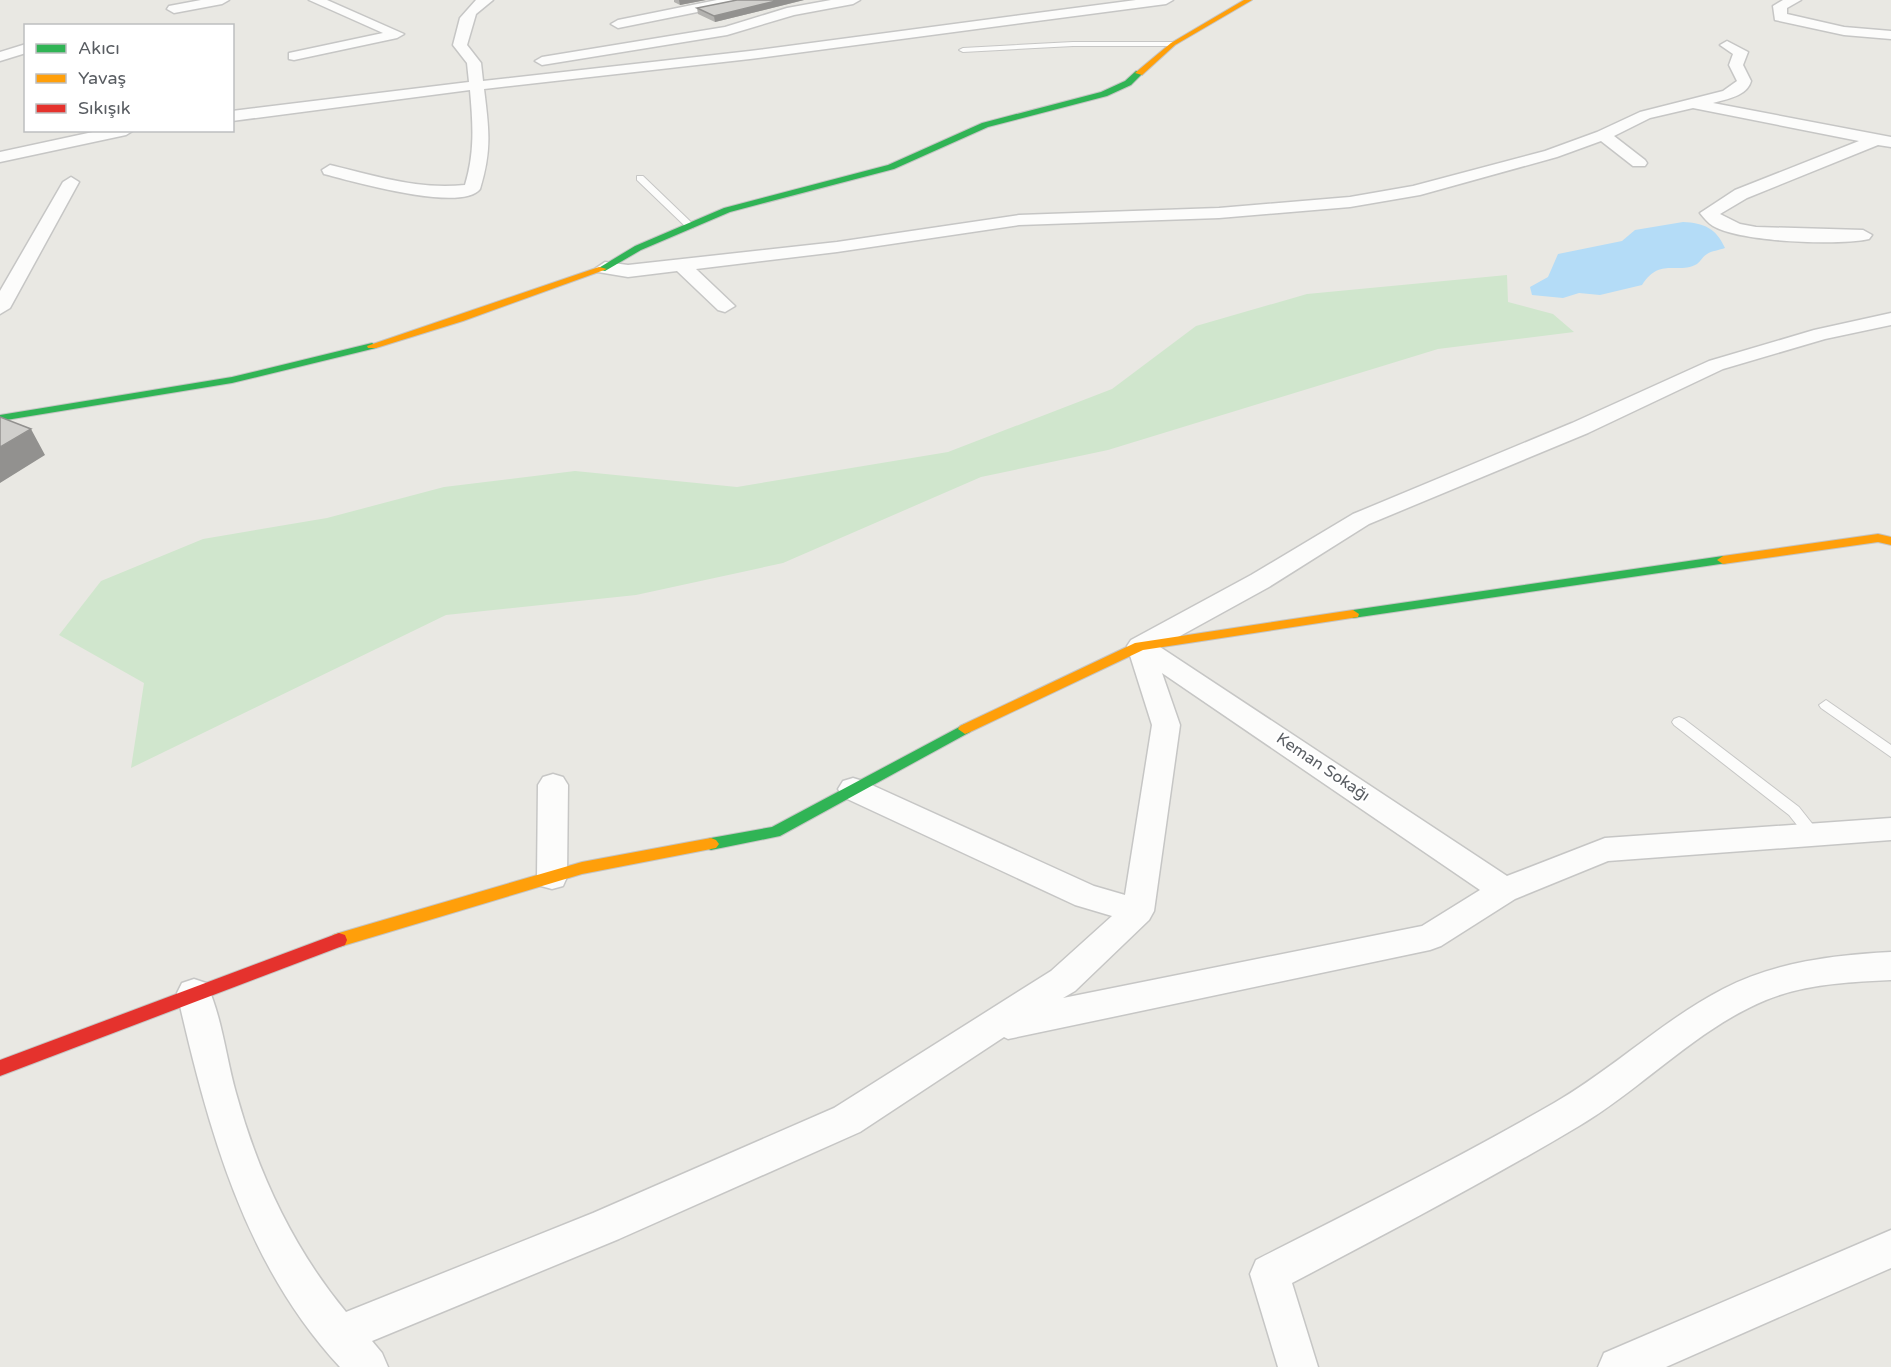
<svg xmlns="http://www.w3.org/2000/svg" width="1891" height="1367" font-family="'Varela Round',sans-serif">
  <style>
    .green { fill: #d0e6cd }
    .water { fill: #b4dcf7 }
    .lines { fill: none; stroke-linecap: round; stroke-linejoin: round }
    .lane-casing { stroke: #c6c6c5; stroke-width: 2 }
    .street-casing { stroke: #c6c6c5; stroke-width: 3 }
    .fast-casing { stroke: #c5c5c4; stroke-width: 2 }
    .slow-casing { stroke: #c5c5c4; stroke-width: 2 }
    .jam-casing { stroke: #c5c5c4; stroke-width: 2 }
    .lane { fill: #fcfcfb; fill-rule: evenodd }
    .street { fill: #fcfcfb; fill-rule: evenodd }
    .fast { fill: #30b455; fill-rule: evenodd }
    .slow { fill: #ff9f0a; fill-rule: evenodd }
    .jam { fill: #e5322d; fill-rule: evenodd }
    .wall { fill: #b3b2af }
    .shaded-wall { fill: #92918f }
    .building { fill: #d0cfcc; stroke: #92918f; stroke-width: 1.5 }
    .labels { text-anchor: middle; dominant-baseline: central; stroke-width: 4.5; stroke-linejoin: round; paint-order: stroke }
    .street-label { font-size: 16px; fill: #595d62; stroke: #fff }
  </style>
  <rect width="100%" height="100%" fill="#e9e8e3"/>
  <!-- green -->
  <path class="green" d="M1507 275 1508 302 1553 314 1574 332 1438 349 1108 450 981 477 783 563 636 595 446 615 131 768 144 683 59 635 101 581 203 539 327 518 444 487 575 471 737 487 948 452 1112 389 1196 326 1307 294Z"/>
  <!-- water -->
  <path class="water" d="M1683 222C1704 223 1716 228 1725 248 1720 250 1711 251 1707 254 1703 256 1701 261 1697 264 1677 275 1660 257 1642 285L1600 295 1579 293 1563 298 1532 295 1530 287 1548 277 1558 254 1622 241 1635 230Z"/>
  <g class="lines">
    <defs>
      <path id="lane" d="M1073 42H1173L1176 44 1173 46H1073L963 52 959 50 963 48Z
        M637 176H643L693 224V228H687L637 180Z
        M1826 700 1891 745V757L1821 708 1819 705Z
        M1679 717 1684 719 1799 807 1818 831 1821 835 1818 839H1808L1789 815 1674 725 1672 722 1674 719Z"/>
      <path id="street" d="M201 0H229L222 4 174 13 167 9 169 6Z
        M309 0H327L404 34 397 38 294 60 289 59V53L383 33Z
        M476 0H493L476 14 467 45 481 63 483 81 750 51 1136 0H1173L1166 4 750 59 484 89C489 129 492 150 480 189 462 213 351 181 324 174L322 170 330 165C376 176 417 190 465 185 475 152 473 124 470 90L232 121V111L469 82 467 63 453 45 460 18Z
        M717 0H744L737 4 618 28 611 24 618 20Z
        M831 0H860L853 4 794 15 727 35 542 65 535 61 542 57 725 27 787 8Z
        M1783 0H1801L1787 8V14L1844 27 1891 31V39L1844 35 1775 20 1773 6Z
        M1727 41 1748 52 1743 65 1751 81C1747 96 1727 99 1713 103L1891 137V147L1878 145 1747 198 1720 214 1740 224 1756 227 1863 230 1872 235 1869 239C1839 246 1740 242 1713 226 1708 223 1704 218 1700 213L1735 190 1859 141 1693 108 1650 118 1614 136 1645 160 1647 163 1645 166H1633L1601 141 1557 157 1420 195 1350 207 1219 218 1019 225 837 252 696 269 735 306 725 312 718 310 677 271 628 277 598 272 596 268 605 262 628 265 837 242 1019 215 1219 208 1350 197 1413 186 1545 151 1597 132 1640 112 1723 91 1737 81 1729 65 1733 54 1720 45Z
        M26 44V53L0 61V52Z
        M102 130H134L126 135 0 162V152Z
        M71 177 79 182 10 308 0 314V291L63 182Z
        M1891 313V325L1825 339 1723 369 1588 433 1369 524 1269 587 1160 647 1507 876 1605 838 1891 818V840L1608 861 1515 899 1441 946 1430 950 1008 1039 1004 1037 860 1132 619 1239 372 1341 382 1353 388 1367H340C244 1264 208 1128 177 993L182 983 194 979 206 983C222 1016 226 1058 236 1093 258 1173 293 1248 346 1312L593 1213 834 1108 1051 971 1112 916 1075 905 843 797 838 789 843 781 853 778 863 781 1094 886 1125 895 1152 725 1127 646 1131 640 1251 575 1353 514 1572 423 1709 361 1814 330ZM1162 673 1480 890 1422 926 1063 998 1075 991 1149 920 1154 911 1180 725Z
        M553 774 563 777 568 785 567 877 563 886 552 889 541 886 537 877 538 785 543 777Z
        M1891 952V980C1850 982 1805 984 1766 1000 1696 1029 1643 1088 1579 1126 1485 1182 1389 1232 1292 1283L1318 1367H1278L1250 1274 1256 1260C1356 1209 1457 1159 1554 1103 1613 1069 1663 1020 1723 989 1775 962 1834 955 1891 952Z
        M1891 1230V1268L1666 1367H1598L1604 1353Z"/>
      <path id="fast" d="M1136 71 1143 73 1131 85 1107 96 988 127 894 169 730 212 641 250 605 271 597 269 635 246 724 208 888 165 982 123 1101 92 1125 81Z
        M372 343 377 346 376 348 232 383 0 421V415L232 377Z
        M1723 556 1727 557 1729 560 1727 563 1353 618 1347 614 1353 610Z
        M965 724 970 726 972 729 970 732 780 836 711 850 706 848 703 844 706 840 711 838 772 827Z"/>
      <path id="slow" d="M1244 0H1252L1175 45 1142 75 1135 73 1171 43Z
        M599 267 607 269 463 321 376 348H368L367 346Z
        M1878 534 1891 537V545L1878 542 1723 564 1717 560 1723 556Z
        M1353 610 1359 614 1358 617 1143 650 970 732 965 734 958 729 960 726 1135 643Z
        M711 838 716 840 719 844 716 848 582 874 339 947 333 945 331 940 333 935 339 933 582 862Z"/>
      <path id="jam" d="M339 933 345 935 347 940 345 945 0 1076V1060Z"/>
    </defs>
    <!-- lane casing -->
    <use href="#lane" class="lane-casing"/>
    <!-- street casing -->
    <use href="#street" class="street-casing"/>
    <!-- fast casing -->
    <use href="#fast" class="fast-casing"/>
    <!-- slow casing -->
    <use href="#slow" class="slow-casing"/>
    <!-- jam casing -->
    <use href="#jam" class="jam-casing"/>
    <!-- lane -->
    <use href="#lane" class="lane"/>
    <!-- street -->
    <use href="#street" class="street"/>
    <!-- fast -->
    <use href="#fast" class="fast"/>
    <!-- slow -->
    <use href="#slow" class="slow"/>
    <!-- jam -->
    <use href="#jam" class="jam"/>
  </g>
  <!-- wall -->
  <path class="wall" d="M674 0H706L680 5 674 2Z
    M737 0H804L715 22 698 14 697 8Z"/>
  <!-- shaded-wall -->
  <path class="shaded-wall" d="M679 0H706L680 5Z
    M780 0H804L715 22 714 16Z
    M31 429 45 455 0 483V447Z"/>
  <!-- building -->
  <path class="building" d="M737 0H780L714 16 697 8Z
    M0 417 31 429 0 447Z"/>
  <g class="labels">
    <!-- street labels -->
    <g class="street-label">
      <text transform="translate(1323 767) rotate(34)">Keman Sokağı</text>
    </g>
  </g>
  <!-- legend -->
  <rect x="24" y="24" width="210" height="108" fill="#ffffff" stroke="#bdbec0" stroke-width="1.5"/>
  <rect x="36" y="44" width="30" height="9" fill="#30b455" stroke="#bdbec0" stroke-width="1.5"/>
  <text x="78" y="54" font-size="18" fill="#595d62">Akıcı</text>
  <rect x="36" y="74" width="30" height="9" fill="#ff9f0a" stroke="#bdbec0" stroke-width="1.5"/>
  <text x="78" y="84" font-size="18" fill="#595d62">Yavaş</text>
  <rect x="36" y="104" width="30" height="9" fill="#e5322d" stroke="#bdbec0" stroke-width="1.5"/>
  <text x="78" y="114" font-size="18" fill="#595d62">Sıkışık</text>
</svg>
